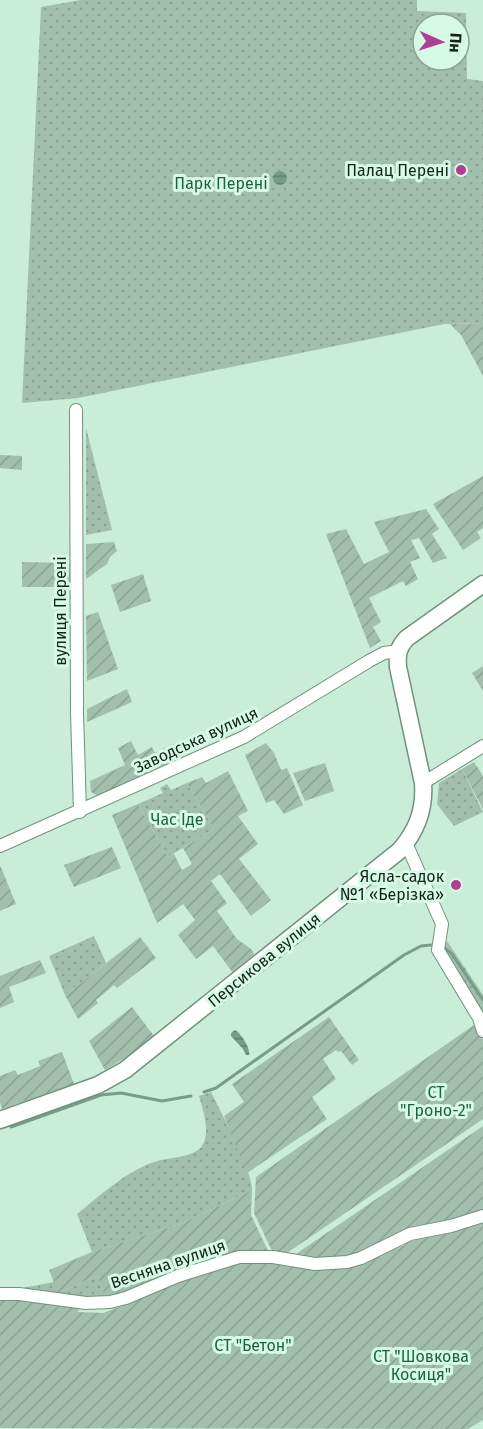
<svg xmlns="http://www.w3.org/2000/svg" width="483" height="1429" font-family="'Fira Sans',sans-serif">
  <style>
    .grass { fill: url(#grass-dots); fill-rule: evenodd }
    .garden { fill: url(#garden-furrows) }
    .water { fill: url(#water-rules) }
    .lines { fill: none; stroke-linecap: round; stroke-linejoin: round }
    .stream { stroke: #779d87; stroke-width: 3 }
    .minor-casing { stroke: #70927e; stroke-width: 14 }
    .major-casing { stroke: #70927e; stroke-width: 19 }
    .minor { stroke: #fff; stroke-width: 12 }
    .major { stroke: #fff; stroke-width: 16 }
    .poi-dot { fill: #b13d95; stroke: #d6fae4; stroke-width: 2 }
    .labels { text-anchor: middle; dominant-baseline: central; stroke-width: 6; stroke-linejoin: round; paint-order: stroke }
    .poi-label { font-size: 16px; fill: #15231b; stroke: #d6fae4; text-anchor: end }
    .park-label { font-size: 16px; fill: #206041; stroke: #d6fae4 }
    .street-label { font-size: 16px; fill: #15231b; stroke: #d6fae4 }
  </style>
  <defs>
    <pattern id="grass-dots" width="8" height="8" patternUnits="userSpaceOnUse" patternTransform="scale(1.5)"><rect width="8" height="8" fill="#a2bead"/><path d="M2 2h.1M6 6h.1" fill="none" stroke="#8ba394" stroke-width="1.8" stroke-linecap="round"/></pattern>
    <pattern id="garden-furrows" width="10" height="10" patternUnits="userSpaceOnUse" patternTransform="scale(1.5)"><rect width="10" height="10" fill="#a2bead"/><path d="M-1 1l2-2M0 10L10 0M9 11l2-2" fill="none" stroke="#8ba394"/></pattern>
    <pattern id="water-rules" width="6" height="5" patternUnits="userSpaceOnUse" patternTransform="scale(1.5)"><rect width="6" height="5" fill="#779d87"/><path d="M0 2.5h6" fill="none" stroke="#60806e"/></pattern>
  </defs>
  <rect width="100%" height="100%" fill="#c9edd7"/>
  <!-- grass -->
  <path class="grass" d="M81 0H417V11L466 13 467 79 483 81V323L444 324 78 398 22 403 41 7ZM423 24H459V60H423Z
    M86 428 112 530 86 535Z
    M462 769 483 812 454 826 437 804 439 783Z
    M187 783 214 829 168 857 138 804 163 793 160 788 167 784 171 790Z
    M94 936 106 963 65 995 49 956Z
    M447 941 483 995V1017L444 949Z
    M211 1092C220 1110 253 1173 252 1190L183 1223 92 1252 77 1214C101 1195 125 1172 154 1162 168 1157 194 1158 202 1146 211 1133 203 1110 199 1096Z
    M97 1276 107 1301 6 1291 54 1282 58 1293Z"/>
  <!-- garden -->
  <path class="garden" d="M483 323V376L461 335 450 324Z
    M0 455 22 456V470L0 468Z
    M483 476V528L477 532 481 538 463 550 433 504Z
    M426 509 439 529 432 534 447 558 433 563 419 538 411 540 420 558 410 562 418 579 406 586 403 581 369 598 381 622 373 627 381 641 370 648 326 534 346 529 364 564 389 552 374 522Z
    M114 542 117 551 110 557 107 564 86 579V544Z
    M22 562 70 563V587H22Z
    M143 574 151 601 120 612 111 585Z
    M98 612 118 669 87 681 86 616Z
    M483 666V691L472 673Z
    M127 689 132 702 87 722V709Z
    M131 741 138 755 152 747 155 753 175 743 181 757 98 796 91 792 90 781 125 765 118 748Z
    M266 743 274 753 281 770 287 768 303 805 284 814 274 800 266 803 245 755Z
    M474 762 483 776V809L462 769Z
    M325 763 334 791 305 801 293 773Z
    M228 771 248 811 238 816 258 844 239 859 271 900 251 916 220 874 211 881 227 903 217 911 237 939 251 949 254 953 253 956 233 973 213 946 196 959 178 935 195 920 183 904 157 923 112 815 138 804 168 857 174 854 182 870 192 864 183 848 214 829 187 783 202 777 206 783Z
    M112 847 121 868 74 887 64 865Z
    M0 865 16 904 0 911Z
    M140 937 156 958 117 988 114 985 96 1000 98 1003 78 1019 65 995Z
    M40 960 46 973 9 987 14 1002 0 1008V976Z
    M132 1007 154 1036 133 1053 105 1070 89 1041Z
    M329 1017 359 1060 352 1065 341 1051 338 1052 336 1050 323 1059 336 1079 312 1097 327 1119 247 1173 224 1116 244 1102 232 1084Z
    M474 1025 483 1039V1119L284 1255H274L254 1213 256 1177Z
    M62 1052 74 1084 2 1109 0 1102V1076L15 1070 18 1075 40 1066 38 1061Z
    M483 1126V1214L353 1257 312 1261 293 1256Z
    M252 1190 251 1215 270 1255 245 1254 107 1301 97 1276 58 1293 49 1270 92 1252 183 1223Z
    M483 1221V1420L468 1429 0 1428V1297L79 1307 78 1312 103 1313 143 1298 142 1294 236 1262 374 1256 405 1245V1240Z"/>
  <!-- water -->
  <path class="water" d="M273 178a7 7 0 1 1 14 0a7 7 0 1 1-14 0Z
    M235 1030C241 1033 251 1049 249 1055H246L243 1049 231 1036V1033Z"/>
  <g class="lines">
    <!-- stream -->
    <path class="stream" d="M443 947 452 954 483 1000
      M204 1092 216 1088 404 955 421 946 431 945
      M11 1127 101 1095 121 1093 162 1101 191 1096"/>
    <defs>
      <path id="minor" d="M76 410 77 712 80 812
        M423 783 483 746
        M406 843 442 924 438 950 479 1018 483 1031
        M0 846 244 737 369 661 384 653 398 651
        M0 1294H19L86 1303 110 1302 126 1298 178 1276 239 1257H273L315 1264 347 1262 361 1258 410 1234 451 1226 483 1216"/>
      <path id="major" d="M0 1120 98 1085 125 1070 399 851C417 831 425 810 423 783L398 667C397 655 398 647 407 638L483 584"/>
    </defs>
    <!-- minor casing -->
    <use href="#minor" class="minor-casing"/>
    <!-- major casing -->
    <use href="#major" class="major-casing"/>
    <!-- minor -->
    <use href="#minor" class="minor"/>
    <!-- major -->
    <use href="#major" class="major"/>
  </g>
  <!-- markers -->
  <g class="poi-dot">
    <circle cx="461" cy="170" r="6"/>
    <circle cx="456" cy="885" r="6"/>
  </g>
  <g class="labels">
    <!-- poi labels -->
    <g class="poi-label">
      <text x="449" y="170">Палац Перені</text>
      <text x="444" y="876">Ясла-садок<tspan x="444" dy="18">№1 «Берізка»</tspan></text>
    </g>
    <!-- park labels -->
    <g class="park-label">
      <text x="221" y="183">Парк Перені</text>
      <text x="177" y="819">Час Іде</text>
      <text x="436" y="1092">СТ<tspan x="436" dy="18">"Гроно-2"</tspan></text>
      <text x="253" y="1345">СТ "Бетон"</text>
      <text x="421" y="1356">СТ "Шовкова<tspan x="421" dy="18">Косиця"</tspan></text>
    </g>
    <!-- street labels -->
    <g class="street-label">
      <text transform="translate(60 611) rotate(-90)">вулиця Перені</text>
      <text transform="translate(196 740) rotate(-25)">Заводська вулиця</text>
      <text transform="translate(264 960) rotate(-39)">Персикова вулиця</text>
      <text transform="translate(168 1264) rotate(-19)">Весняна вулиця</text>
    </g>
  </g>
  <!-- north arrow -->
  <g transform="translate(441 42) rotate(93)"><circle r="28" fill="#d6fae4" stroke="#89a494" stroke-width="1.5"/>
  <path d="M0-4.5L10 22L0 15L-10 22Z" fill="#b13d95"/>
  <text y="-9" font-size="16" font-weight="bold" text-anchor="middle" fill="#15231b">Пн</text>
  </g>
</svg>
